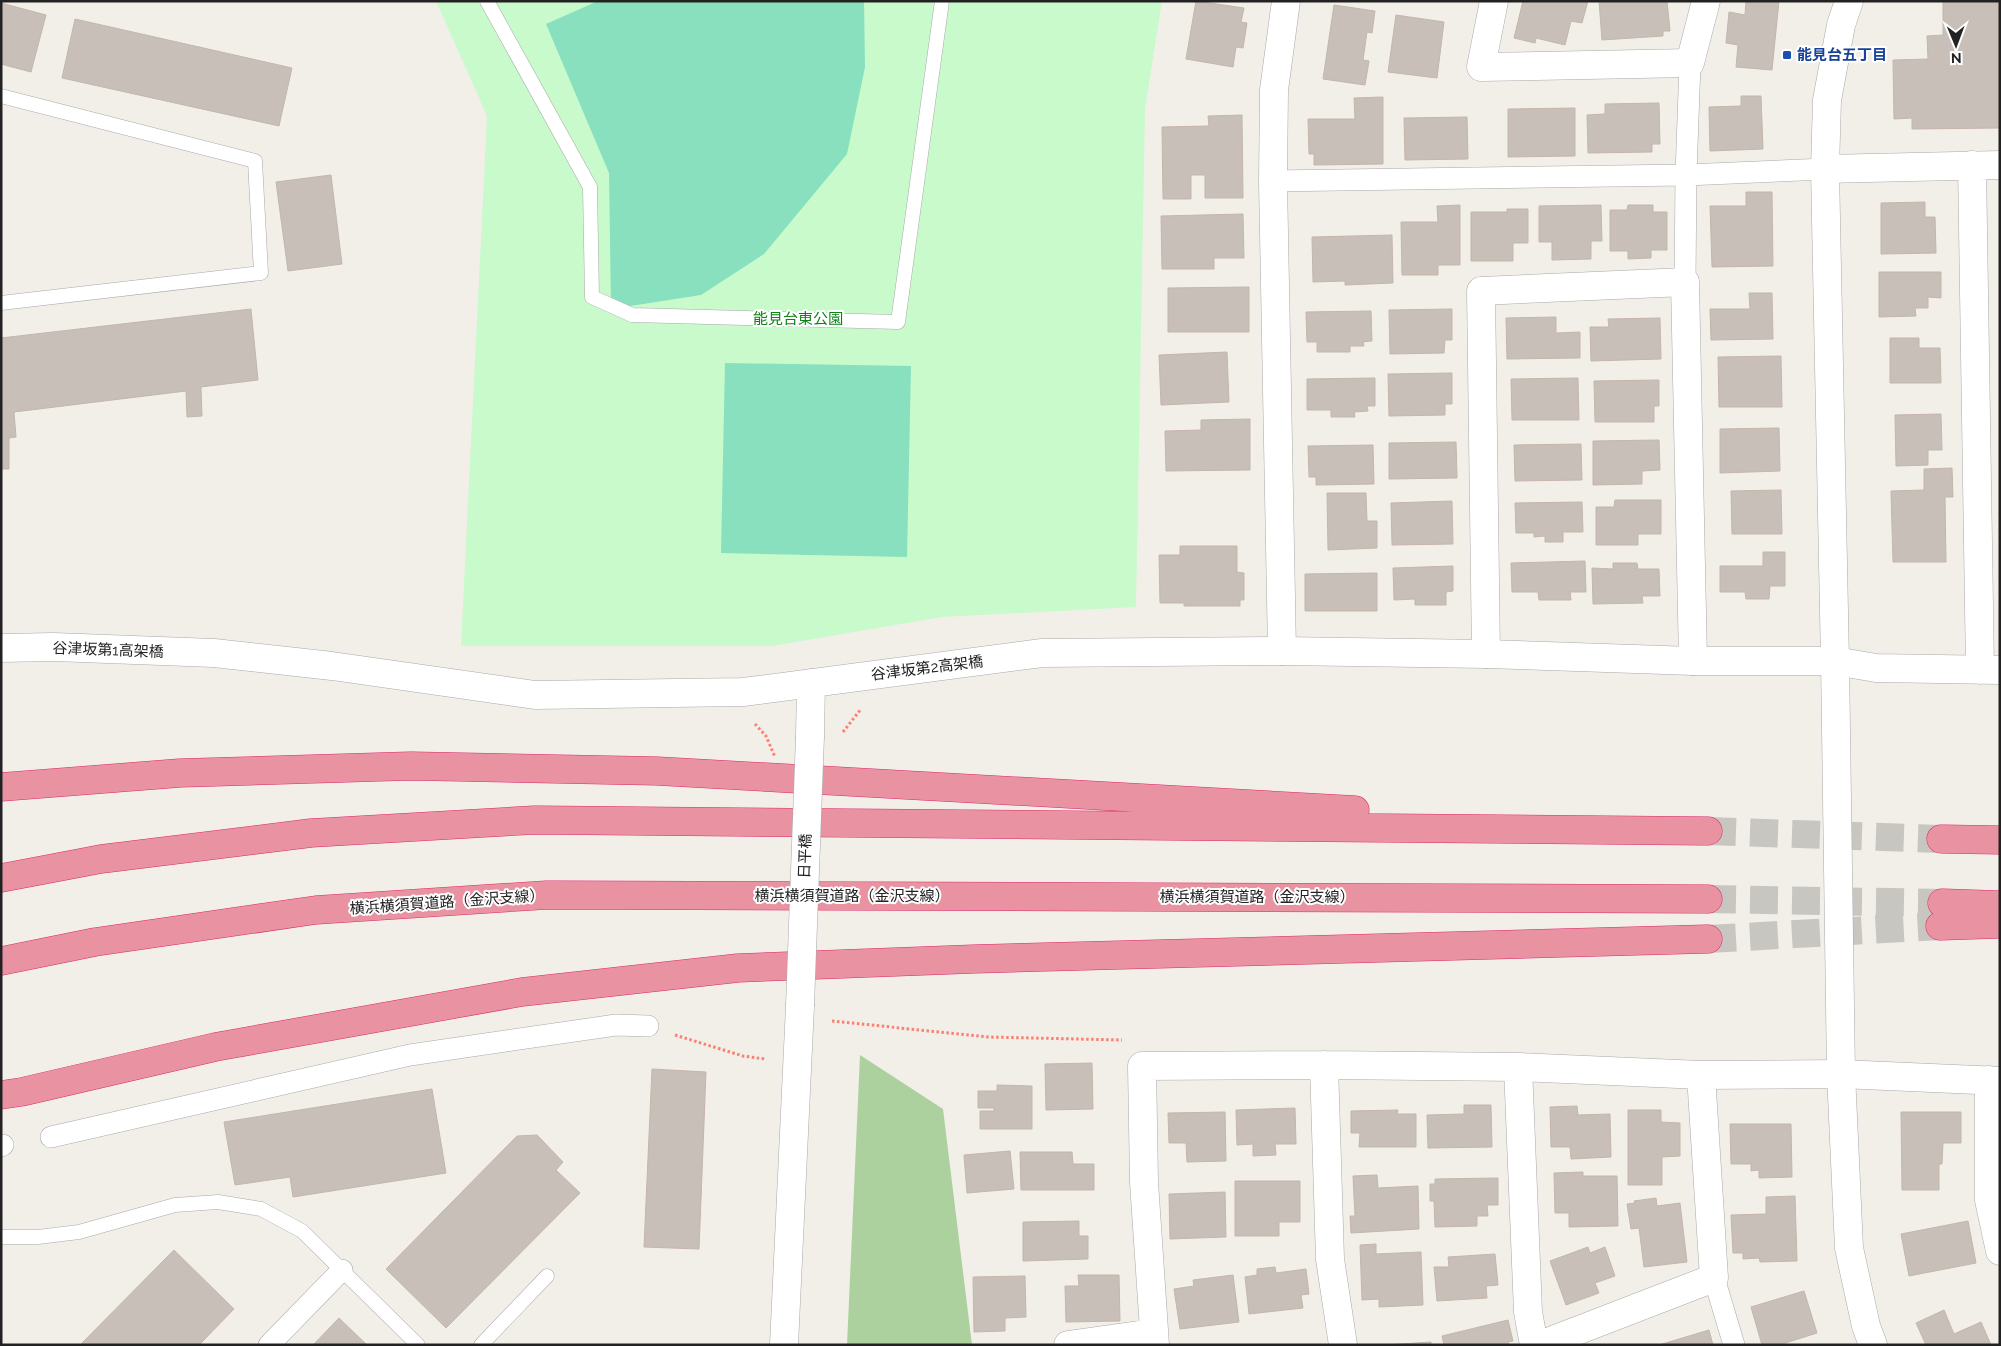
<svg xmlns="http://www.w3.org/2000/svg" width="2001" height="1346" font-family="Raleway,'Noto Sans JP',sans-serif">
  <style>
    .forest { fill: #add19e }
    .park { fill: #c8facc }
    .pitch { fill: #88e0be }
    .building { fill: #c7bfb8; stroke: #c4b6ab }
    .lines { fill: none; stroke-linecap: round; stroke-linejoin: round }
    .motorway-tunnel { stroke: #c8c6c1; stroke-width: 28; stroke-dasharray: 28 14; stroke-linecap: butt }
    .service-casing { stroke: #a9a9a9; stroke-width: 15 }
    .pedestrian-casing { stroke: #a9a9a9; stroke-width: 22 }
    .minor-casing { stroke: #a9a9a9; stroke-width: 29 }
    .tertiary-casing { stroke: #a9a9a9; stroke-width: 29 }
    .motorway-casing { stroke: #dc2a67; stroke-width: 29 }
    .path { stroke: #fa8072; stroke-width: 3; stroke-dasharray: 2.5 2.5; stroke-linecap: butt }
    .service { stroke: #fff; stroke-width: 14 }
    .pedestrian { stroke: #fff; stroke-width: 21 }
    .minor { stroke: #fff; stroke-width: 28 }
    .tertiary { stroke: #fff; stroke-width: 28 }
    .motorway { stroke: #e892a2; stroke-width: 28 }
    .tertiary-bridge-casing { stroke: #a9a9a9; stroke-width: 29; stroke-linecap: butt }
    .path-bridge { stroke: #fa8072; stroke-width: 3; stroke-dasharray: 2.5 2.5; stroke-linecap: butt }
    .tertiary-bridge { stroke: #fff; stroke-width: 28 }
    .transit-dot { fill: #1a4fb4; stroke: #fff; stroke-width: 2 }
    .labels { text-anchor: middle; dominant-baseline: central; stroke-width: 4; stroke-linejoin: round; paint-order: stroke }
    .transit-label { font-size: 15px; font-weight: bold; fill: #164399; stroke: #fff; text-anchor: start }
    .park-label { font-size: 15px; fill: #0c8416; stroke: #fff }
    .street-label { font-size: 15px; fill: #222; stroke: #fff }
  </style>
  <rect width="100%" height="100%" fill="#f2efe9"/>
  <!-- forest -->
  <path class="forest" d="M860 1055 943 1109 972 1345H847Z"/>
  <!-- park -->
  <path class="park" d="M436 1H1162L1145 109 1136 607 942 617 772 646H461L487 116Z"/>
  <!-- pitch -->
  <path class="pitch" d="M598 1H864L865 67 847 154 764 254 701 295 611 309 609 173 546 24Z
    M725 363 911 366 907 557 721 553Z"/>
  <!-- building -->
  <path class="building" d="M1196 1 1244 8 1241 22 1247 23 1243 48 1236 47 1233 67 1186 59Z
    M1523 1H1588L1582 23 1571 21 1565 45 1536 38 1535 43 1514 38Z
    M1599 1H1667L1670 31H1663V36L1602 40Z
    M1746 1H1779L1772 70 1736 67 1738 45 1726 43 1729 12 1745 15Z
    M1943 1H2000V128L1912 129V118L1894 119 1893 60 1928 59 1927 36 1943 35Z
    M1 3 46 15 31 72 1 64Z
    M1334 5 1375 11 1372 33 1367 32 1363 60 1369 61 1365 85 1323 79Z
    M1396 15 1444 22 1437 78 1388 72Z
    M75 19 292 68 279 126 62 78Z
    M1741 96H1761L1763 149 1710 151 1709 107 1741 106Z
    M1383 97V164L1314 165V154H1309L1308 119H1355L1354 98Z
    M1659 103 1660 144H1652V152L1588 153 1587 115 1605 114V104Z
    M1575 108V156L1508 157V109Z
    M1242 115 1243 198H1205V175H1191V199H1163L1162 127 1209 126 1208 116Z
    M1467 117 1468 159 1405 160 1404 118Z
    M331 175 342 264 288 271 276 182Z
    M1746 192H1772L1773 266 1712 267 1710 206H1746Z
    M1925 202V217H1935L1936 253 1881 254V203Z
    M1460 205V265H1438V275H1402L1401 222H1438L1437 206Z
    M1601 205 1602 241H1591V259L1552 260V242H1539V206Z
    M1628 205H1653V212H1667V250H1651V258L1628 259V251H1610V210H1627Z
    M1507 209H1528V243H1513V261H1471V212H1507Z
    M1243 214 1244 258H1214V269H1162L1161 216Z
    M1392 235 1393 283 1345 285V281L1313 282 1312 237Z
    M1879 272H1941V298L1928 297V308H1915L1916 316 1879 317Z
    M1249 287V332H1168V288Z
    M1749 293H1772L1773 339 1711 340 1710 309H1750Z
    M251 309 258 380 201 387 202 416 187 417 186 391 14 412 16 437 9 438V469H1V338Z
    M1452 309V340H1445L1444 353 1390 354 1389 310Z
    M1371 311 1372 341 1363 342 1364 346H1350V352H1317V342H1307L1306 312Z
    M1556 317V333L1580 332V358L1507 359 1506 318Z
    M1660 318 1661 359 1591 361 1590 327H1609L1608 319Z
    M1890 338H1919V348H1940L1941 383H1890Z
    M1227 352 1229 402 1161 405 1159 355Z
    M1781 356 1782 407H1719L1718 357Z
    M1452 373V404H1445V415L1389 416 1388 374Z
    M1375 378V406H1367L1368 411 1354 412 1355 417H1331V410H1307V379Z
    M1578 378 1579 420H1512L1511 379Z
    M1659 380V406H1654V422H1595L1594 381Z
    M1941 414 1942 450H1928V465L1896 466 1895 415Z
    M1250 419V470L1166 471 1165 431 1201 430V420Z
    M1779 428 1780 471 1720 473V429Z
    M1659 440 1660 470 1642 471V484L1593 485V441Z
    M1456 442 1457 478 1389 479V443Z
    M1581 444 1582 480 1515 481 1514 445Z
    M1373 445 1374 484 1316 485V477H1309L1308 446Z
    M1952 468 1953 497H1945L1946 562H1893L1891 491 1924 490V469Z
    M1781 490 1782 534H1732L1731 491Z
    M1327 493H1366L1367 521H1377V548L1328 550Z
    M1615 500H1661V534H1638V545H1596V507H1614Z
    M1452 501 1453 544 1392 545 1391 503Z
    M1582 502 1583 532H1563V542H1545V536L1534 537V533H1516L1515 503Z
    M1180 546H1237V572L1244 573V600H1240V606H1184V603H1160L1159 555H1180Z
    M1763 552H1785V586H1770L1769 599H1746L1745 592H1720V566H1763Z
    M1585 561 1586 592H1570L1571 600H1539L1538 592H1512L1511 563Z
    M1613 563H1637L1638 569H1659L1660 596H1642L1643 603 1593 604 1592 568 1613 569Z
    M1453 566V591L1446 592V605H1415V599L1394 600 1393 568Z
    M1377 573V611H1305V574Z
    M1092 1063 1093 1109 1046 1110 1045 1064Z
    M652 1069 706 1072 699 1249 644 1247Z
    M997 1085 1032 1086V1129H980V1111H994V1108H978V1091H997Z
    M432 1089 446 1173 293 1197 290 1177 235 1185 224 1122Z
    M1464 1105H1491L1492 1147 1428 1148 1427 1115 1464 1114Z
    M1577 1106 1578 1115 1610 1114 1611 1157 1571 1159 1570 1147H1551L1550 1107Z
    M1295 1108 1296 1144H1275L1276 1155 1253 1156V1144L1237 1145 1236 1110Z
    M1398 1110 1397 1114H1416V1147H1359L1360 1133H1351V1111Z
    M1628 1110H1661V1122L1680 1123V1156L1662 1157V1185H1628Z
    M1225 1112 1226 1161 1187 1162 1186 1143H1169L1168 1113Z
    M1901 1112H1961V1143H1943L1942 1164H1939V1190H1902Z
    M1730 1124H1791L1792 1177 1759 1178V1170L1751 1171V1164H1731Z
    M537 1135 563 1162 556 1170 580 1193 446 1328 386 1269 517 1136Z
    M1010 1151 1014 1189 967 1193 964 1155Z
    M1020 1152H1072L1073 1164H1094V1190H1021Z
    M1583 1172V1176H1617L1618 1226 1569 1227V1213H1555L1554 1173Z
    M1377 1175 1378 1188 1418 1186 1419 1229 1351 1233 1350 1216H1355L1353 1176Z
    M1498 1178V1205H1487L1488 1216H1477V1226L1435 1227 1434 1201H1430V1184H1435V1179Z
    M1235 1181H1300V1222H1279V1236H1235Z
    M1225 1192 1226 1237 1170 1239 1169 1194Z
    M1795 1196 1797 1261 1760 1262 1759 1258 1743 1259V1253H1733L1731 1215 1766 1214V1197Z
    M1656 1198 1657 1206 1680 1203 1687 1262 1644 1267 1639 1228 1631 1229 1627 1204 1635 1203 1634 1201Z
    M1079 1221V1236H1088V1259L1023 1261V1222Z
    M1968 1221 1976 1263 1909 1276 1901 1234Z
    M1376 1244V1254L1421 1252 1423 1305 1379 1307V1299L1362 1300 1360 1245Z
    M1588 1247 1590 1253 1605 1247 1615 1276 1595 1283 1599 1293 1566 1305 1550 1261Z
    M174 1250 234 1309 199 1345H80Z
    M1495 1254 1498 1285 1486 1286 1487 1298 1437 1301 1434 1267H1449L1448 1257Z
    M1275 1267 1276 1273 1306 1269 1309 1294 1301 1295 1303 1308 1249 1314 1245 1277 1257 1275V1269Z
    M1078 1275H1119L1120 1321 1066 1322 1065 1286H1079Z
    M1233 1275 1239 1322 1180 1329 1174 1289 1194 1286 1193 1280Z
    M1025 1276 1026 1317 1005 1318V1331L974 1332 973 1277Z
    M1804 1291 1817 1333 1779 1345H1762L1751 1307Z
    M1944 1310 1954 1334 1981 1322 1991 1345H1926L1916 1323Z
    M339 1318 367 1345H313Z
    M1508 1320 1513 1341 1508 1342 1509 1345H1444L1442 1336Z
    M1709 1330 1713 1345H1659Z
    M1431 1342V1345H1385Z"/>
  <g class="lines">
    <!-- motorway-tunnel -->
    <path class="motorway-tunnel" d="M1708 831 1941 839
      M1708 899 1942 903
      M1708 939 1940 926"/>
    <defs>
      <path id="service" d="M487 1 590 187 592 297 632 315 898 322 942 1
        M1 96 255 161 261 273 1 303
        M1 1237H38L79 1232 175 1205 218 1202 261 1209 302 1231 418 1345
        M481 1345 547 1276"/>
      <path id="pedestrian" d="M1273 181 1686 175 1825 169
        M1685 282 1686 175 1690 63
        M51 1137 410 1055 616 1025 648 1026
        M1 1146 3 1145
        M1714 1278 1734 1345
        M269 1345 342 1270"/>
      <path id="minor" d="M1494 1 1481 67 1690 63 1706 1
        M1972 165 1980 670
        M1825 169 2000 165
        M1282 651 1273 181 1274 90 1286 1
        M1486 654 1481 291 1685 282 1693 661
        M1835 661 1876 668 2000 670
        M1324 1065 1330 1259 1343 1345
        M1518 1067 1528 1312 1534 1345
        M1989 1080V1200L2000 1251
        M1068 1345 1153 1333
        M1155 1345 1144 1182 1142 1066 1324 1065 1518 1067 1701 1075 1841 1074 2000 1081
        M1540 1345 1714 1278 1701 1075"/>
      <path id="tertiary" d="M1849 1 1841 25 1827 100 1825 169 1835 661 1841 1074 1849 1248 1866 1326 1873 1345
        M1 648 54 647 214 653 332 666 535 695 743 692 1042 653 1282 651 1486 654 1693 661H1835
        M810 736 811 683
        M784 1345 800 1006"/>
      <path id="motorway" d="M1 787 180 773 411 766 657 771 1355 810
        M1941 839 2000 840
        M1 878 101 859 311 833 535 820 1708 831
        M1942 903 2000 905
        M1940 926 2000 924
        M1 961 95 942 316 910 547 895 1708 899
        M1 1095 21 1092 215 1047 522 992 738 968 974 959 1708 939"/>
    </defs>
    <!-- service casing -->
    <use href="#service" class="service-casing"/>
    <!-- pedestrian casing -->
    <use href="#pedestrian" class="pedestrian-casing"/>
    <!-- minor casing -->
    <use href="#minor" class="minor-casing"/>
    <!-- tertiary casing -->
    <use href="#tertiary" class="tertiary-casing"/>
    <!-- motorway casing -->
    <use href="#motorway" class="motorway-casing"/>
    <!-- path -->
    <path class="path" d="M843 732 861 709
      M832 1021 988 1037 1122 1040
      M675 1035 743 1056 765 1059"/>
    <!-- service -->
    <use href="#service" class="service"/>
    <!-- pedestrian -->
    <use href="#pedestrian" class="pedestrian"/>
    <!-- minor -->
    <use href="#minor" class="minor"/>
    <!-- tertiary -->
    <use href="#tertiary" class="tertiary"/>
    <!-- motorway -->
    <use href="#motorway" class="motorway"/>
    <defs>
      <path id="tertiary-bridge" d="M800 1006 810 736"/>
    </defs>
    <!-- tertiary-bridge casing -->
    <use href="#tertiary-bridge" class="tertiary-bridge-casing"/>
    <!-- path-bridge -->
    <path class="path-bridge" d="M755 724 766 736 775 757"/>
    <!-- tertiary-bridge -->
    <use href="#tertiary-bridge" class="tertiary-bridge"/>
  </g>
  <!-- markers -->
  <rect class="transit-dot" x="1782" y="50" width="10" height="10" rx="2.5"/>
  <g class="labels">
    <!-- transit labels -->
    <g class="transit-label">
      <text x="1797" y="55">能見台五丁目</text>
    </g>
    <!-- park labels -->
    <g class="park-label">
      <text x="798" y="319">能見台東公園</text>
    </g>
    <!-- street labels -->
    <g class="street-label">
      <text transform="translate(108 650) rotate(2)">谷津坂第1高架橋</text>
      <text transform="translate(927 668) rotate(-7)">谷津坂第2高架橋</text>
      <text transform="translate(805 856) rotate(-88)">日平橋</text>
      <text x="852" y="896">横浜横須賀道路（金沢支線）</text>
      <text x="1257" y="897">横浜横須賀道路（金沢支線）</text>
      <text transform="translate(447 902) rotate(-4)">横浜横須賀道路（金沢支線）</text>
    </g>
  </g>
  <!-- border -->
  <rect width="2001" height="1346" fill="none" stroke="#222222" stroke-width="5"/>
  <!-- north arrow -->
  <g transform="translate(1956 45) rotate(179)" stroke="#ffffff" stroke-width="4" paint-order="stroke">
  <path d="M0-4L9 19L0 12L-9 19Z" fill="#222222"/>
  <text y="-8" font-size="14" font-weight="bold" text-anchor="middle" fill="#222222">N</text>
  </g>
</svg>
